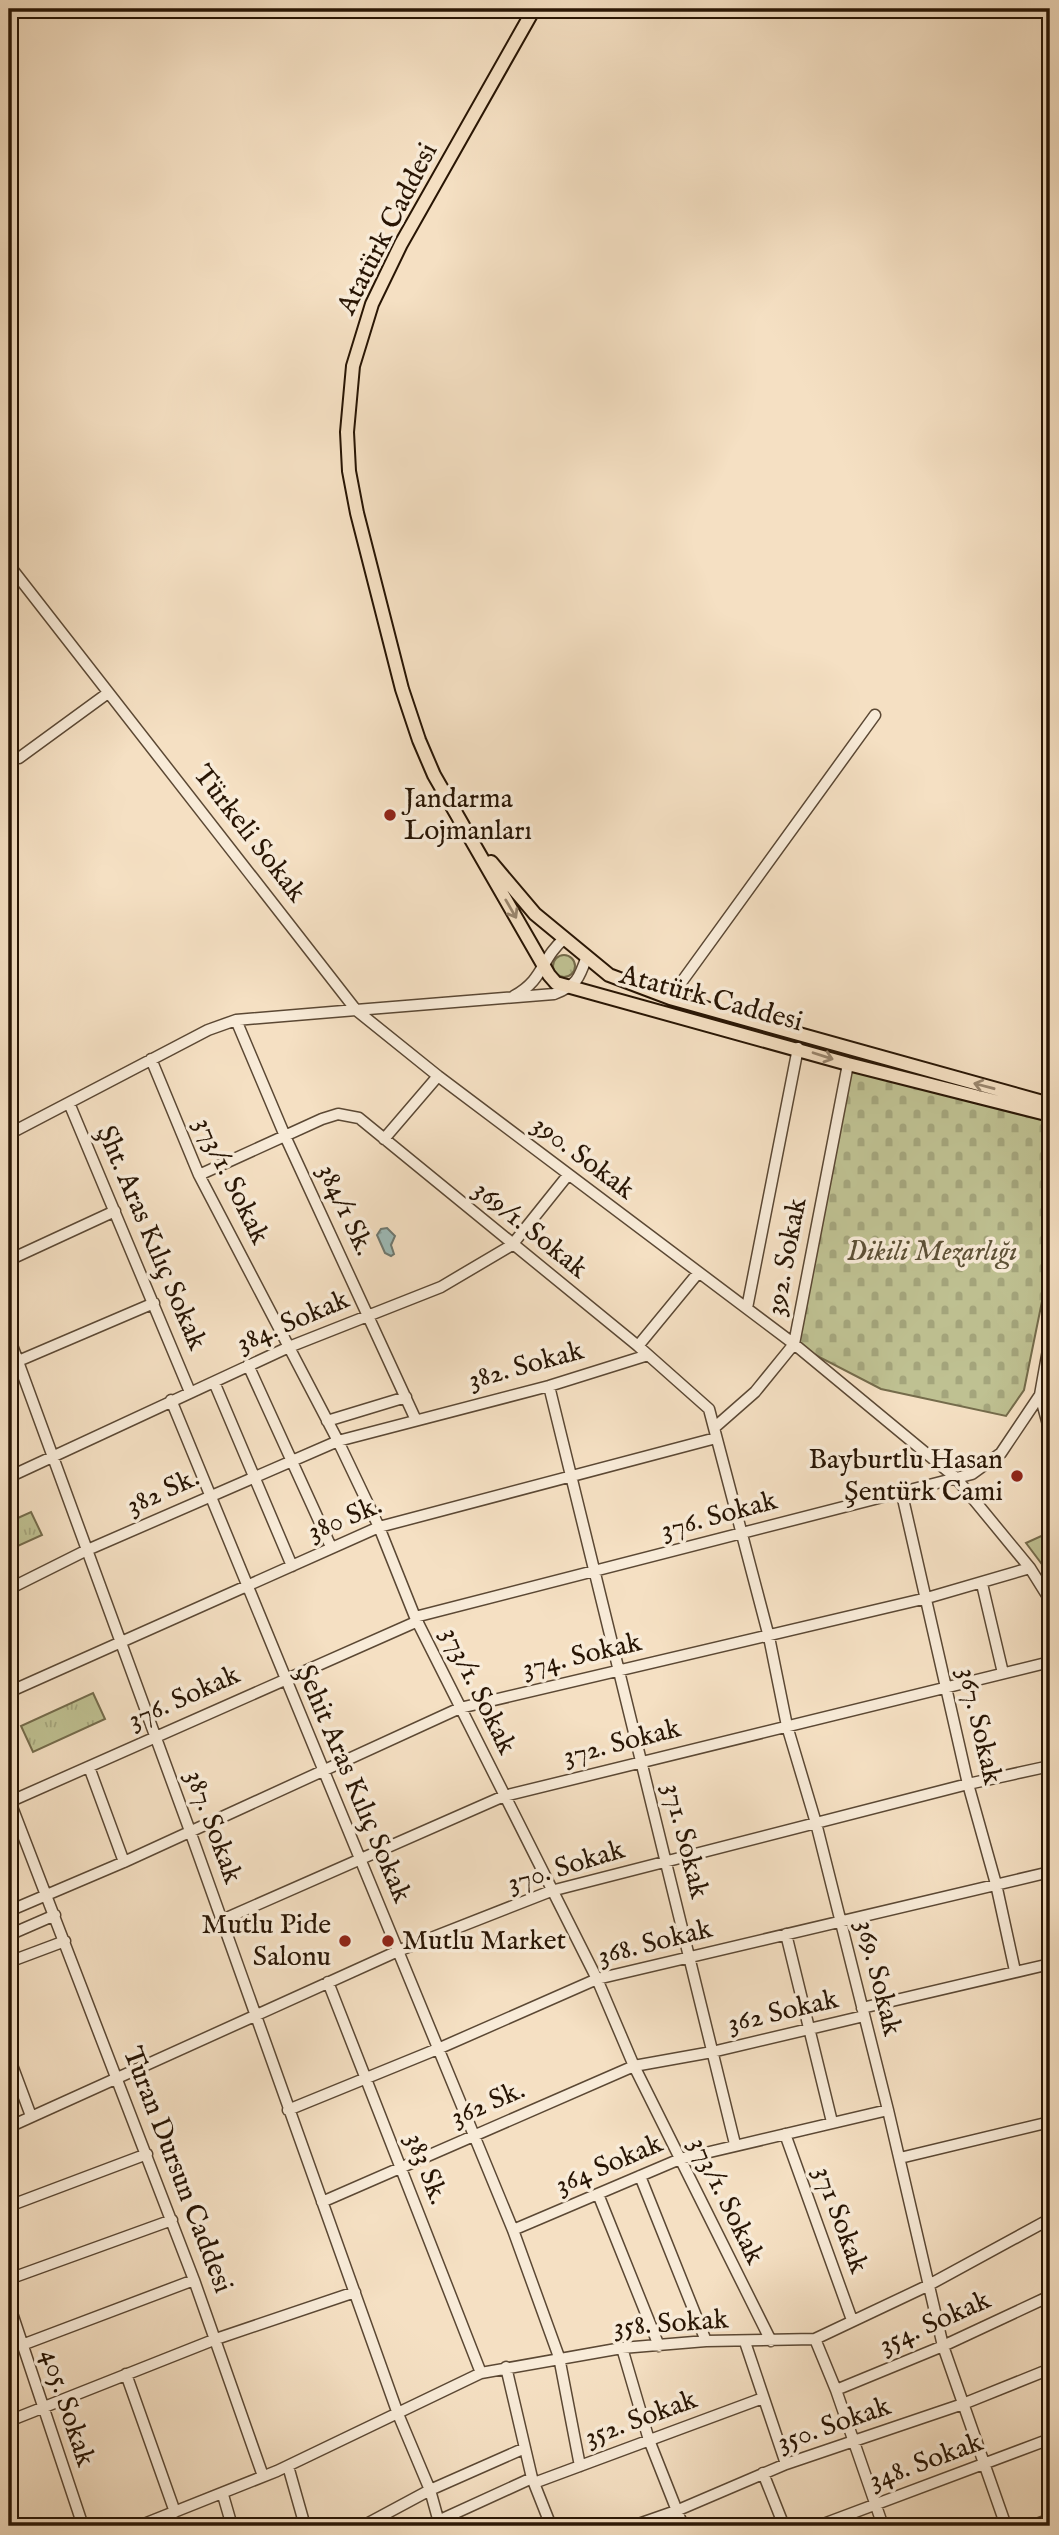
<svg xmlns="http://www.w3.org/2000/svg" width="1059" height="2535" font-family="'IM FELL English',serif">
  <style>
    .grass { fill: url(#grass-tufts); stroke: #746b4b; stroke-width: 2 }
    .cemetery { fill: url(#cemetery-stones); stroke: #746b4b; stroke-width: 2 }
    .water { fill: url(#water-ripples); stroke: #6e7971; stroke-width: 2 }
    .lines { fill: none; stroke-linecap: round; stroke-linejoin: round }
    .minor-casing { stroke: #5b4834; stroke-width: 13 }
    .major-casing { stroke: #281504; stroke-width: 16 }
    .minor { stroke: #f8ebd8; stroke-width: 10 }
    .major { stroke: #f5e0c3; stroke-width: 12 }
    .oneway { stroke: #99856d }
    .poi-dot { fill: #8f2418; stroke: #f8ebd8; stroke-width: 2.5 }
    .labels { text-anchor: middle; dominant-baseline: central; stroke-width: 7; stroke-linejoin: round; paint-order: stroke }
    .street-label { font-size: 28px; fill: #281504; stroke: #f8ebd8 }
    .poi-label { font-size: 28px; fill: #281504; stroke: #f8ebd8; text-anchor: start }
    .park-label { font-size: 28px; font-style: italic; fill: #5d5136; stroke: #f8ebd8 }
  </style>
  <defs>
    <pattern id="grass-tufts" width="24" height="20" patternUnits="userSpaceOnUse" patternTransform="scale(1.75)"><rect width="24" height="20" fill="#bfc192"/><path d="M3 7l-1-3M5 7V3M7 7l1-3M15 17l-1-3M17 17v-4M19 17l1-3" fill="none" stroke="#a4a57c"/></pattern>
    <pattern id="cemetery-stones" width="16" height="16" patternUnits="userSpaceOnUse" patternTransform="scale(1.75)"><rect width="16" height="16" fill="#bfc192"/><path d="M2 7V4a2 2 0 0 1 4 0v3zM10 15v-3a2 2 0 0 1 4 0v3z" fill="#a4a57c"/></pattern>
    <pattern id="water-ripples" width="26" height="14" patternUnits="userSpaceOnUse" patternTransform="scale(1.75)"><rect width="26" height="14" fill="#9dbcb9"/><path d="M2 4q2-2 4 0t4 0M15 11q2-2 4 0t4 0" fill="none" stroke="#87a19d"/></pattern>
  </defs>
  <rect width="100%" height="100%" fill="#f5e0c3"/>
  <filter id="stains"><feTurbulence type="fractalNoise" baseFrequency=".00286" numOctaves="4"/><feColorMatrix values="0 0 0 0 .2 0 0 0 0 .09 0 0 0 0 .02 0 0 0 .5 -.17"/></filter>
  <radialGradient id="worn" r=".72"><stop offset=".6" stop-color="#630" stop-opacity="0"/><stop offset="1" stop-color="#630" stop-opacity=".3"/></radialGradient>
  <!-- grass -->
  <path class="grass" d="M553 966a11 11 0 1 1 22 0a11 11 0 1 1-22 0Z
    M31 1512 42 1535 9 1550V1522Z
    M1050 1532V1575L1026 1543Z
    M93 1693 105 1719 33 1752 21 1726Z"/>
  <!-- cemetery -->
  <path class="cemetery" d="M847 1070 1050 1121V1262L1024 1390 1006 1416 881 1389 794 1344Z"/>
  <!-- water -->
  <path class="water" d="M387 1228 395 1236 391 1245 394 1254 391 1256 385 1253 377 1235 381 1229Z"/>
  <g class="lines">
    <defs>
      <path id="minor" d="M9 565 356 1010 554 994C577 985 579 979 587 956
        M19 758 108 693
        M514 996C545 979 540 959 565 938
        M670 998 875 715
        M236 1020 285 1136 415 1418
        M151 1059 199 1175 338 1441 379 1527 415 1617 597 1979 634 2066 771 2341
        M69 1103 190 1392
        M9 1134 208 1030 236 1020 356 1010 438 1076 794 1344 956 1478 1030 1568 1050 1600
        M384 1139 438 1076
        M199 1175 322 1119 338 1114 359 1118 638 1346 709 1409 769 1637 787 1726 816 1823 888 2110 943 2346 1006 2526
        M9 1260 115 1211
        M747 1308 798 1048
        M9 1337 190 1831 398 2414 430 2490 440 2526
        M1050 1339 1040 1395 1050 1432
        M638 1346 698 1273
        M9 1365 154 1303
        M248 1365 331 1547
        M214 1382 292 1566
        M549 1386 735 2144
        M171 1400 513 2230 559 2357 580 2466
        M327 1421 406 1397
        M714 1428 755 1392 794 1344 848 1064
        M9 1477 289 1347 441 1287 512 1245 568 1175
        M901 1490 968 1784 996 1884 1015 1971
        M982 1584 1003 1673
        M9 1589 85 1551 338 1441 549 1386 648 1355
        M415 1617 972 1474 1001 1453 1040 1395 1050 1396
        M9 1692 379 1527 716 1438
        M89 1767 124 1862
        M9 1799 194 2280 263 2476
        M9 1802 418 1621
        M9 1911 124 1862 460 1708 927 1598 1030 1568
        M222 1920 504 1796 1050 1662
        M786 1934 832 2122
        M9 1935 55 1915
        M9 1962 65 1941
        M328 1982 481 2373
        M862 2008 1050 1964
        M9 2057 31 2116
        M288 2110 440 2048 597 1979 1050 1872
        M9 2127 398 1951 551 1891 968 1784 1050 1766
        M785 2134 852 2320
        M900 2158 1050 2122
        M640 2176 706 2341
        M598 2194 659 2346
        M322 2202 634 2066 712 2052 864 2016
        M9 2206 147 2154
        M513 2230 680 2159 888 2110
        M9 2279 172 2220
        M9 2304 83 2526
        M815 2339 836 2390 883 2526
        M745 2342 786 2464
        M22 2345 194 2280
        M622 2348 649 2440 683 2526
        M506 2367 532 2478 551 2526
        M126 2374 175 2512
        M836 2390 943 2346 1050 2296
        M9 2421 216 2339 355 2292
        M288 2466 305 2526
        M763 2473 784 2526
        M534 2483 763 2398
        M223 2495 232 2526
        M438 2521 532 2478
        M139 2526 277 2471 481 2373 622 2348 706 2341 815 2339 927 2286 1050 2219
        M363 2526 430 2490 525 2448
        M633 2526 676 2511 786 2464 963 2404 1050 2369
        M818 2526 1050 2439
        M1031 2526 1050 2519"/>
      <path id="major" d="M534 9 401 244 372 304 353 366 347 432 349 471 357 513 402 689 419 740 434 775 549 975 556 983 848 1064 1050 1115
        M491 862 535 914 609 975 670 998 1050 1104"/>
    </defs>
    <!-- minor casing -->
    <use href="#minor" class="minor-casing"/>
    <!-- major casing -->
    <use href="#major" class="major-casing"/>
    <!-- minor -->
    <use href="#minor" class="minor"/>
    <!-- major -->
    <use href="#major" class="major"/>
  </g>
  <!-- one-way arrows -->
  <defs><path id="oneway-shaft" d="M-6 0H5M1.5-3L5.5 0L1.5 3" fill="none" stroke-width="1.6" stroke-linecap="round" stroke-linejoin="round" transform="scale(1.75)"/></defs>
  <g class="oneway">
    <use href="#oneway-shaft" transform="translate(511 909) rotate(60)"/>
    <use href="#oneway-shaft" transform="translate(823 1056) rotate(18)"/>
    <use href="#oneway-shaft" transform="translate(984 1086) rotate(-165)"/>
  </g>
  <!-- markers -->
  <g class="poi-dot">
    <circle cx="390" cy="815" r="7"/>
    <circle cx="1017" cy="1476" r="7"/>
    <circle cx="345" cy="1941" r="7"/>
    <circle cx="388" cy="1941" r="7"/>
  </g>
  <g class="labels">
    <!-- street labels -->
    <g class="street-label">
      <text transform="translate(388 229) rotate(-63)">Atatürk Caddesi</text>
      <text transform="translate(249 834) rotate(52)">Türkeli Sokak</text>
      <text transform="translate(711 999) rotate(15)">Atatürk Caddesi</text>
      <text transform="translate(583 1158) rotate(37)">390. Sokak</text>
      <text transform="translate(231 1181) rotate(64)">373/1. Sokak</text>
      <text transform="translate(345 1210) rotate(65)">384/1 Sk.</text>
      <text transform="translate(530 1230) rotate(39)">369/1. Sokak</text>
      <text transform="translate(151 1238) rotate(67)">Şht. Aras Kılıç Sokak</text>
      <text transform="translate(787 1257) rotate(-79)">392. Sokak</text>
      <text transform="translate(293 1322) rotate(-23)">384. Sokak</text>
      <text transform="translate(526 1366) rotate(-15)">382. Sokak</text>
      <text transform="translate(163 1492) rotate(-24)">382 Sk.</text>
      <text transform="translate(719 1516) rotate(-15)">376. Sokak</text>
      <text transform="translate(345 1519) rotate(-22)">380 Sk.</text>
      <text transform="translate(582 1656) rotate(-13)">374. Sokak</text>
      <text transform="translate(478 1691) rotate(64)">373/1. Sokak</text>
      <text transform="translate(184 1698) rotate(-24)">376. Sokak</text>
      <text transform="translate(979 1726) rotate(77)">367. Sokak</text>
      <text transform="translate(622 1743) rotate(-14)">372. Sokak</text>
      <text transform="translate(353 1784) rotate(67)">Şehit Aras Kılıç Sokak</text>
      <text transform="translate(213 1827) rotate(70)">387. Sokak</text>
      <text transform="translate(685 1841) rotate(76)">371. Sokak</text>
      <text transform="translate(566 1867) rotate(-17)">370. Sokak</text>
      <text transform="translate(655 1943) rotate(-14)">368. Sokak</text>
      <text transform="translate(878 1978) rotate(76)">369. Sokak</text>
      <text transform="translate(783 2012) rotate(-13)">362 Sokak</text>
      <text transform="translate(488 2104) rotate(-23)">362 Sk.</text>
      <text transform="translate(609 2165) rotate(-23)">364 Sokak</text>
      <text transform="translate(426 2169) rotate(69)">383 Sk.</text>
      <text transform="translate(177 2170) rotate(69)">Turan Dursun Caddesi</text>
      <text transform="translate(726 2201) rotate(64)">373/1. Sokak</text>
      <text transform="translate(840 2220) rotate(70)">371 Sokak</text>
      <text transform="translate(935 2323) rotate(-24)">354. Sokak</text>
      <text transform="translate(671 2324) rotate(-4)">358. Sokak</text>
      <text transform="translate(67 2408) rotate(72)">405. Sokak</text>
      <text transform="translate(641 2419) rotate(-20)">352. Sokak</text>
      <text transform="translate(834 2425) rotate(-19)">350. Sokak</text>
      <text transform="translate(926 2462) rotate(-20)">348. Sokak</text>
    </g>
    <!-- poi labels -->
    <g class="poi-label">
      <text x="404" y="799">Jandarma<tspan x="404" dy="32">Lojmanları</tspan></text>
      <text x="1003" y="1460" text-anchor="end">Bayburtlu Hasan<tspan x="1003" dy="32">Şentürk Cami</tspan></text>
      <text x="331" y="1925" text-anchor="end">Mutlu Pide<tspan x="331" dy="32">Salonu</tspan></text>
      <text x="402" y="1941">Mutlu Market</text>
    </g>
    <!-- park labels -->
    <g class="park-label">
      <text x="932" y="1252">Dikili Mezarlığı</text>
    </g>
  </g>
  <!-- margin -->
  <rect width="1059" height="2535" fill="none" stroke="#f5e0c3" stroke-width="35"/>
  <rect x="10" y="10" width="1038" height="2514" fill="none" stroke="#281504" stroke-width="3.5"/>
  <rect x="18" y="18" width="1024" height="2500" fill="none" stroke="#281504" stroke-width="2"/>
  <rect width="100%" height="100%" filter="url(#stains)"/>
  <rect width="100%" height="100%" fill="url(#worn)"/>
</svg>
